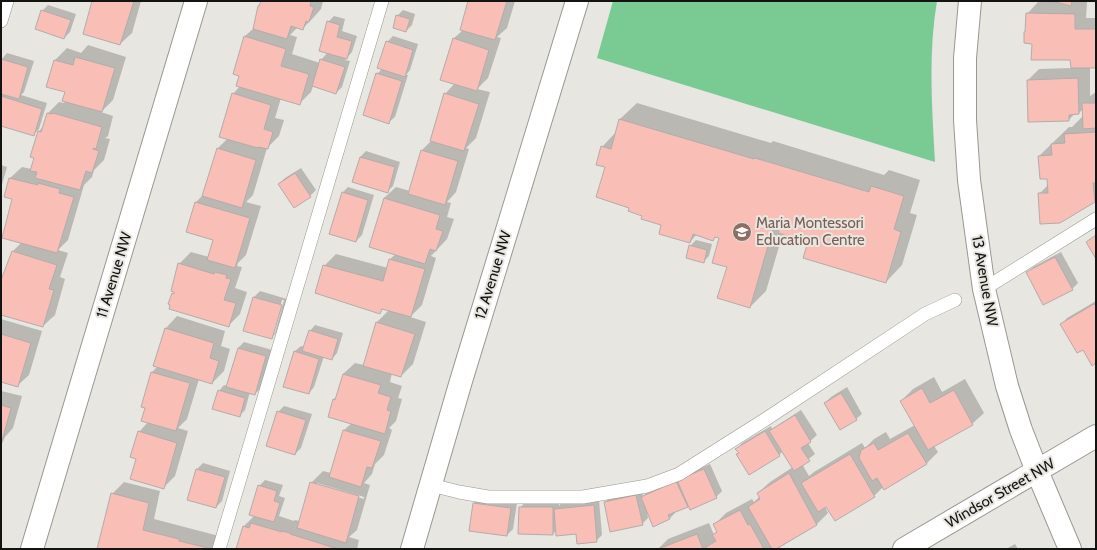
<svg xmlns="http://www.w3.org/2000/svg" width="1097" height="550" font-family="Cabin,sans-serif">
  <style>
    .green { fill: #7aca94 }
    .shadow { fill: #0003; fill-rule: evenodd }
    .building { fill: #f9beb6; stroke: #b3acab }
    .lines { fill: none; stroke-linecap: round; stroke-linejoin: round }
    .lane-casing { stroke: #999792; stroke-width: 14 }
    .street-casing { stroke: #999792; stroke-width: 24 }
    .lane { stroke: #fff; stroke-width: 13 }
    .street { stroke: #fff; stroke-width: 22 }
    .labels { text-anchor: middle; dominant-baseline: central; stroke-width: 4; stroke-linejoin: round; paint-order: stroke }
    .education-label { font-size: 15px; fill: #785e54; stroke: #e8e6e0; text-anchor: start }
    .street-label { font-size: 15px; fill: #131311; stroke: #e8e6e0 }
  </style>
  <rect width="100%" height="100%" fill="#e8e6e0"/>
  <!-- green -->
  <path class="green" d="M613 1H937C928 54 932 108 935 162L597 58Z"/>
  <!-- shadow -->
  <path class="shadow" d="M93 1H141L132 33 120 44Z
    M262 1H323L321 9 314 17 302 29 298 27 290 35 297 37 292 54 320 63 321 60 328 52V22L334 16 345 19 342 31 357 36 352 52 345 60 350 61 342 87 336 93 313 86 311 92 299 104 281 98 275 118 284 120 279 136 267 148 253 195 246 202 261 206 246 255 238 263 237 266 242 267 235 288 247 292 240 314 228 326 173 294 175 291 179 264 191 252 209 257 214 239 187 231 196 202 203 195 217 149 228 138 233 94 240 86V76L245 36 254 28 258 6Z
    M470 1H515L507 28 497 37 501 38 488 78 477 89 490 92 476 138 466 148 469 149 456 192 447 202 451 203 447 217 454 219 447 239 431 256 436 258 422 305 410 317 426 322 413 364 401 376 392 373 390 382 402 386 398 398 402 399 396 421 389 428 392 430 384 455 375 464 372 474 364 483 370 485 357 530 349 537 359 540 357 549H237L244 526 255 515 259 486 265 480 283 485 279 496 285 498 279 516 294 521 295 520 300 521 311 483 323 471 331 473 344 430 352 423 329 416 334 399 337 396 343 374 355 363 364 365 377 322 389 310 384 308 380 312 324 266 336 254 388 268 390 259 396 254 384 198 396 187 410 191 422 150 432 140 445 94 455 83 453 39 463 30ZM317 483 364 497V499L317 485Z
    M1055 1 1087 2 1086 18H1096V67H1090V96L1096 92V199L1094 202 1039 194 1049 184 1039 156 1069 127H1072L1082 117H1083V109L1079 113H1075L1069 120 1028 80 1039 69 1072 68 1071 59 1033 43 1027 31V14L1038 2H1056Z
    M48 5 76 14 70 32 64 38 42 11Z
    M403 10 415 14 412 25 406 31 397 16Z
    M393 36 418 44 410 70 406 75H408L395 117 389 122 377 74 382 69 387 42Z
    M88 45 126 57 113 100 101 112 113 116 108 136 105 138 110 139 104 160 94 170 92 177 84 185 68 240 58 250 68 253 60 277 65 279 55 315 43 326 1 314V284L12 252 22 242 10 178 22 167 31 169 35 158 39 131 44 126 48 113 59 102 64 103 66 101V91L47 86 55 60 67 48 81 53Z
    M7 53 34 61 24 92 21 95 47 103 39 129 33 135 1 125V60Z
    M637 103 771 143 773 141 884 175 889 170 920 180 910 213 917 215 902 265 886 282 809 241 783 233 766 291 750 307 728 266 721 238 716 237 713 240 697 234 690 242 662 225 643 215 631 207 606 167 602 147 616 132 620 119Z
    M366 151 400 162 393 186 388 191 360 157Z
    M1 165 7 167 1 188Z
    M301 168 316 190 310 196 279 184 285 178Z
    M348 187 374 195 362 235 356 241 342 193Z
    M696 240 712 244 709 256 703 262 690 246Z
    M1061 252 1078 283 1072 289 1027 273 1033 267Z
    M260 291 287 299 277 332 271 338 244 330 254 297ZM282 300H284L275 333H273Z
    M1096 301V362L1062 324 1067 318Z
    M177 316 225 331 221 346 230 349 224 371 212 383 199 379 187 419 178 428 188 431 175 476 163 488 137 458 139 432 148 422 146 408 152 372 158 366 154 365 166 328Z
    M1 319 42 331 29 375 17 386 1 381Z
    M315 325 343 333 337 353 332 359 324 356 314 387 309 393 295 351 301 346 305 347 310 331Z
    M244 342 272 350 261 388 255 394 250 392 245 410 239 416 219 391 224 385 227 386 238 348Z
    M934 377 942 392 965 379 984 413 972 424 934 446 938 452 926 464 883 487 874 496 826 506 825 507 828 513 817 524 777 549H658L668 539 709 523 714 535 718 531 714 525 726 513 752 499 754 502 760 496 758 493 770 482 793 467 783 451 779 455 740 452 737 449 742 443 771 426 772 429 801 410 817 435 808 443 815 454 802 464 809 476 814 472 862 443 865 448 874 439 886 432 890 439 915 425 901 401 913 389Z
    M847 387 862 414 856 419 825 403 831 397Z
    M1 391 22 396 13 428 5 437 1 446Z
    M284 406 312 414 301 448 295 454 278 412Z
    M203 463 230 471 222 501 216 507 188 499 197 469Z
    M710 464 722 491 716 497 689 505 675 511V513L669 519 648 512H647L648 518 642 524 605 502 611 496 642 490 643 496 648 492Z
    M124 482 160 491 154 519 219 536 215 549H98L112 494Z
    M480 498 517 503 513 529 507 535 474 503Z
    M599 500 602 535 596 541 577 533 557 529 553 534 520 508 525 502H559V506L561 503Z
    M1015 544 1018 549H1006Z"/>
  <!-- building -->
  <path class="building" d="M92 1H134L120 45 83 34Z
    M261 1H311L310 6 314 7 309 22 306 21 303 30 291 26 287 39 253 29 258 6H259Z
    M468 1H507L495 40 460 30Z
    M1051 1H1072L1071 6Z
    M41 10 71 20 64 39 35 29Z
    M1026 13 1075 14V29H1096V68H1071L1070 60H1031L1032 44 1024 43V32H1025Z
    M396 15 410 19 406 32 393 28Z
    M327 21 340 25 337 37 352 41 347 59 319 51Z
    M244 36 286 49 281 66 309 74 300 105 236 86 239 76 233 74Z
    M453 38 489 50 477 91 440 80Z
    M386 41 413 50 405 77 377 68Z
    M75 57 115 68 102 112 62 101 65 92 46 87 54 60 73 65Z
    M1 59 28 67 19 99 1 94Z
    M320 59 345 67 336 94 312 86Z
    M376 73 402 81 389 124 363 115Z
    M1078 78 1079 114 1069 115V121L1028 122 1027 80Z
    M232 93 271 105 264 129 273 132 268 149 258 147V148L219 137Z
    M444 93 479 104 464 151 430 141Z
    M1 96 42 109 34 136 1 126Z
    M1082 103H1096V128L1083 129Z
    M47 113 52 114 53 113 102 127 96 149 93 148V149L99 151 92 173 86 171 80 190 35 178 37 172 30 171 34 158 30 157 38 131 41 132Z
    M619 119 754 159 755 158 869 192 871 186 904 196 894 229 901 232 886 283 803 258 808 242 778 233 779 231 773 229 750 308 717 298 727 267 712 263 719 238 715 237 713 241 693 234 690 243 659 234 661 225 641 219 642 216 628 211 629 208 596 197 605 167 596 165 601 146 611 149Z
    M1096 132V183H1093L1095 202 1060 223 1040 224 1038 193H1048L1047 179H1040L1038 156 1052 155 1051 144 1065 143 1064 134Z
    M217 148 256 160 242 208 202 196Z
    M421 150 458 161 445 205 408 194Z
    M360 157 395 167 388 193 352 182Z
    M295 173 311 197 294 208 278 184Z
    M9 178 38 185V183L60 189 59 193 74 197 57 253 2 238 12 199 4 197Z
    M342 192 368 200 356 242 329 234Z
    M384 198 440 215 436 229 443 231 436 251 430 249 425 264 369 247Z
    M195 202 250 218 235 268 207 260 213 240 186 232Z
    M1096 235V259L1086 242Z
    M689 245 707 250 704 263 686 258Z
    M12 251 57 265 49 289 54 290 43 327 1 315V280Z
    M1055 257 1073 290 1043 305 1026 272Z
    M389 259 425 269 411 317 382 309 380 314 315 293 323 265 383 281Z
    M178 263 214 274 215 272 227 275 226 278 231 279 224 300 236 303 229 327 169 309 170 305 168 304 172 293 174 294V292L171 291Z
    M253 297 282 305 272 339 243 331Z
    M1094 304 1096 306V363L1092 366 1083 350 1077 353 1060 324Z
    M376 322 415 334 401 377 363 366Z
    M165 328 214 343 210 358 219 361 212 384 153 366Z
    M309 330 338 339 332 360 302 351Z
    M1 334 31 343 18 387 1 382Z
    M238 348 266 356 255 395 226 387Z
    M294 351 319 359 309 394 283 387Z
    M151 372 190 383 176 431 141 421 145 408 141 407Z
    M343 374 381 385 378 393 391 397 387 410 391 411 385 434 328 417 333 399 335 400Z
    M922 388 930 403 954 390 973 425 928 450 900 401Z
    M218 390 245 398 240 417 212 409Z
    M841 393 857 420 840 430 824 403Z
    M1 405 11 408 2 441H1Z
    M277 411 306 420 295 455 266 446Z
    M795 415 811 442 801 448 810 461 794 471 769 431Z
    M343 430 381 441 372 468 367 467 361 487 329 477Z
    M138 431 177 443 164 489 130 479 136 459 130 457Z
    M765 431 780 456 749 475 736 454 739 453 735 449Z
    M908 433 927 464 884 490 877 478 872 481 859 458 861 450 874 443 878 450Z
    M850 454 875 497 835 521 826 507 818 512 801 483Z
    M196 469 225 477 216 508 187 500Z
    M704 469 717 498 690 510 677 480Z
    M789 473 817 525 776 549H772L748 507 760 499 757 493Z
    M676 481 688 507 668 515 670 519 653 527 641 497Z
    M310 482 359 496 346 543 297 528Z
    M258 485 277 491 274 501 280 503 274 522 249 515Z
    M111 493 149 503 143 530 179 539V541L208 548 207 549H97Z
    M636 495 643 525 610 532 604 502Z
    M473 503 511 508 507 536 469 531Z
    M594 505 597 542 577 544 576 534 556 536 554 509Z
    M519 507H553V535L518 534Z
    M740 510 748 525 750 524 764 549H707L706 547 716 541 712 535 717 532 713 524Z
    M251 523 282 532V531L290 533V534L338 549H236L243 526 249 528Z
    M697 534 703 549H658Z"/>
  <g class="lines">
    <defs>
      <path id="lane" d="M1 21 7 1
        M984 289 1096 219
        M431 485 459 492 488 497H583L647 486 679 474 766 419 925 314 955 300
        M219 549 382 1"/>
      <path id="street" d="M970 1 965 58V120L969 180 984 289 1007 386 1021 430 1037 471 1070 549
        M32 549 196 1
        M412 549 461 381 577 1
        M904 549 1096 436"/>
    </defs>
    <!-- lane casing -->
    <use href="#lane" class="lane-casing"/>
    <!-- street casing -->
    <use href="#street" class="street-casing"/>
    <!-- lane -->
    <use href="#lane" class="lane"/>
    <!-- street -->
    <use href="#street" class="street"/>
  </g>
  <!-- icons -->
  <defs>
    <symbol id="school-disc" viewBox="-11 -11 22 22"><circle r="9.5" fill="#8d6e63" stroke="#e8e6e0"/><path d="M0-5L7-2L0 1L-7-2ZM-4 1L0 2.5L4 1V4Q0 6-4 4Z" fill="#fff"/></symbol>
  </defs>
  <g fill-rule="evenodd">
    <use href="#school-disc" x="731" y="221" width="22" height="22"/>
  </g>
  <g class="labels">
    <!-- education labels -->
    <g class="education-label">
      <text x="756" y="223">Maria Montessori<tspan x="756" dy="17">Education Centre</tspan></text>
    </g>
    <!-- street labels -->
    <g class="street-label">
      <text transform="translate(114 275) rotate(-73)">11 Avenue NW</text>
      <text transform="translate(493 275) rotate(-73)">12 Avenue NW</text>
      <text transform="translate(985 281) rotate(80)">13 Avenue NW</text>
      <text transform="translate(1000 493) rotate(-30)">Windsor Street NW</text>
    </g>
  </g>
  <!-- border -->
  <rect width="1097" height="550" fill="none" stroke="#131311" stroke-width="4"/>
</svg>
